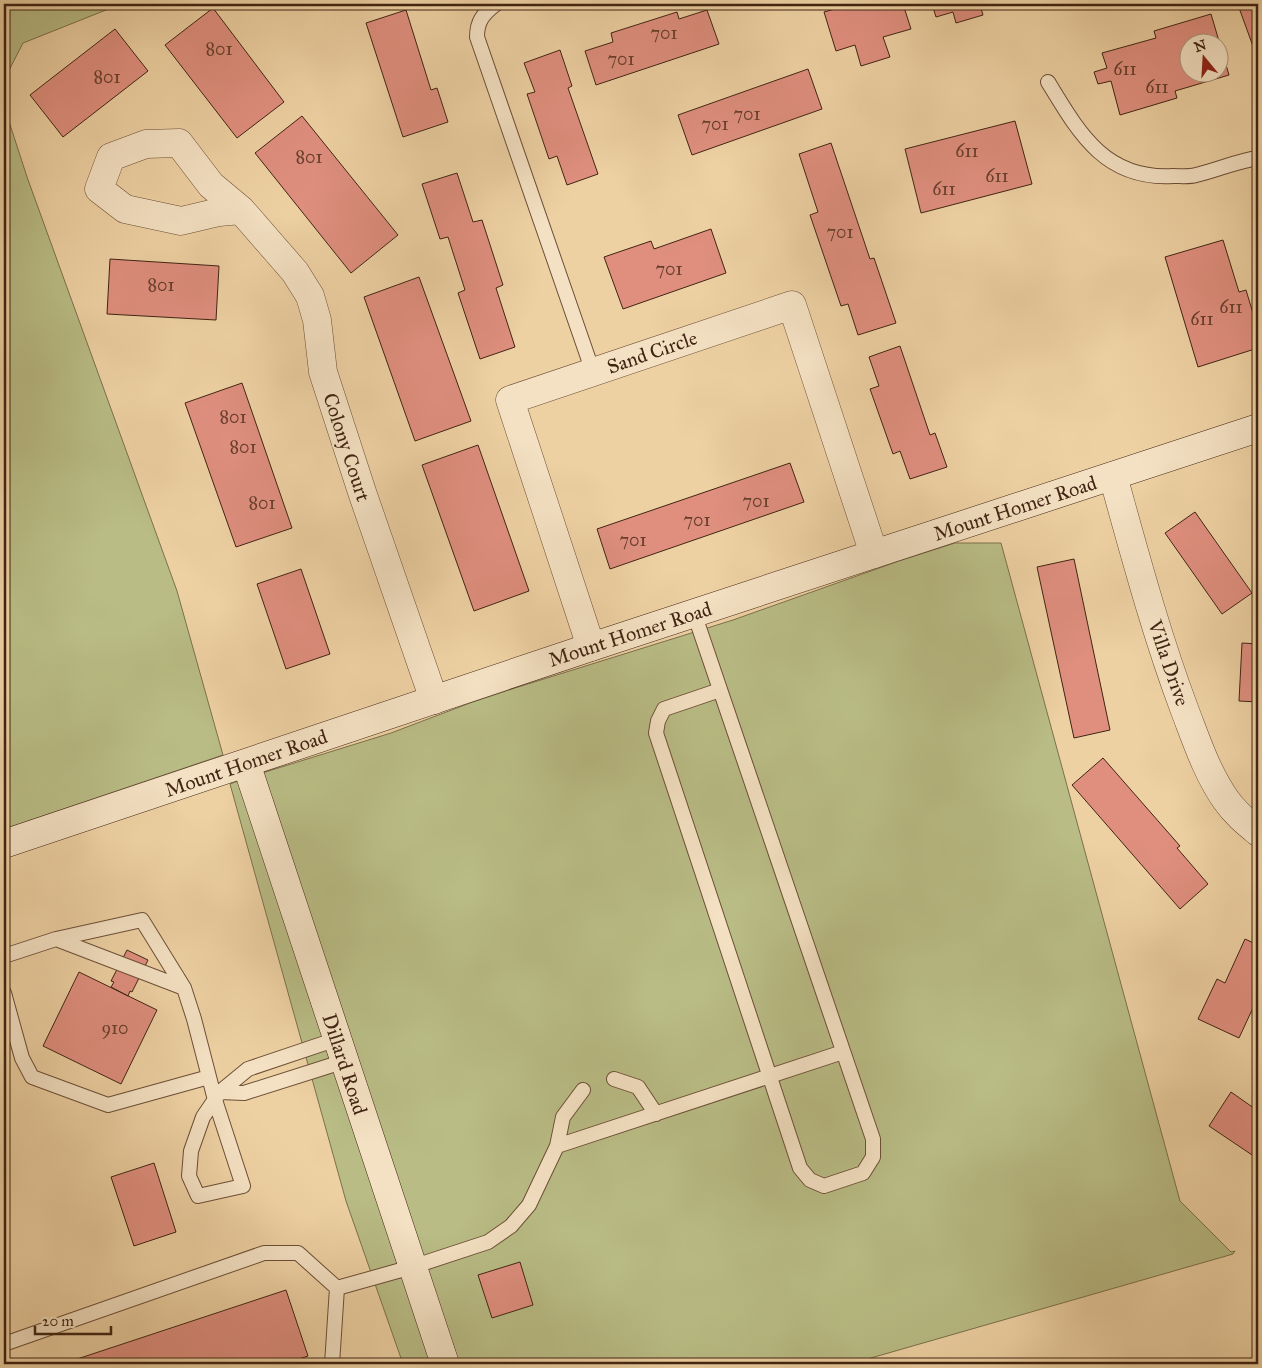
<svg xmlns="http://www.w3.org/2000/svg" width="1262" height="1368" font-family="'IM FELL Great Primer',serif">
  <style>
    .green { fill: #b9bc85; stroke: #7c704c }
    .building { fill: #e08f7f; stroke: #402412; fill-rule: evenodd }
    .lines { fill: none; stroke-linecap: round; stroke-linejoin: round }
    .lane-casing { stroke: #6c4f36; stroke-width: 16 }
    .street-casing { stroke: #6c4f36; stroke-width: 29 }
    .secondary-casing { stroke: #402412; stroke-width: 29 }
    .lane { stroke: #f4e1c3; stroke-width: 14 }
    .street { stroke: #f4e1c3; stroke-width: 28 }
    .secondary { stroke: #f4e1c3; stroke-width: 28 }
    .labels { text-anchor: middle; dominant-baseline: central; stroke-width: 4; stroke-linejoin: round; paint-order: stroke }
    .number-label { font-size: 18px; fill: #683f2d }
    .street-label { font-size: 20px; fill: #402412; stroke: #f4e1c3 }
  </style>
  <rect width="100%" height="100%" fill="#eed1a3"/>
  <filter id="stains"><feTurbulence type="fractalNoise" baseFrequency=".004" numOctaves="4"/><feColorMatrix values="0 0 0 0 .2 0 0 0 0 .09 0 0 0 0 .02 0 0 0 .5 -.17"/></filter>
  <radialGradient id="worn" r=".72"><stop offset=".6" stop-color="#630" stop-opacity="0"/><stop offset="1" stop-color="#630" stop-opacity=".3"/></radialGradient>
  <!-- green -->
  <path class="green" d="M4 4H121L23 43 4 80Z
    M4 106 27 177 177 591 223 755 4 829Z
    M955 543H1001L1180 1201 1231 1252 1235 1251 1233 1254 850 1364H459L262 773 391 733 470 703 515 688 733 620 899 561Z
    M238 781 432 1364H403L346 1201 230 784Z"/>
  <!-- building -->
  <path class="building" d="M852 4H903L911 29 883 37 890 57 861 66 855 45 836 51 824 12Z
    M932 4H983L980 5 983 15 956 23 953 12 936 17Z
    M1241 4H1258V60L1238 5Z
    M213 8 284 102 237 138 165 45Z
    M406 10 431 90 437 88 448 122 403 137 366 23Z
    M707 10 719 44 596 85 585 51 613 42 611 33 677 12 679 19Z
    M1211 14 1229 75 1175 91 1177 98 1120 115 1111 81 1098 84 1094 72 1107 68 1102 53 1156 38 1154 31ZM1190 42H1220V72H1190Z
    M115 29 148 71 63 137 30 95Z
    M560 50 572 86 568 88 598 174 567 185 557 156 549 159 527 94 535 92 524 63Z
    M808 69 822 109 692 155 678 115Z
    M302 116 398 235 351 273 255 153Z
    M1015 121 1032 184 921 213 905 149Z
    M831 143 870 259 874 258 896 323 858 335 848 304 841 306 810 215 818 212 799 154Z
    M457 173 473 222 482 220 503 285 496 288 515 347 480 359 458 293 465 290 448 237 440 239 422 184Z
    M711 229 726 273 623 309 604 257 651 241 654 249Z
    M1223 240 1239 292 1246 290 1258 330V348L1198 367 1165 257Z
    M110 259 219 266 216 320 107 314Z
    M419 277 471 421 415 441 364 297Z
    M900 346 930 435 935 433 947 467 910 479 900 451 893 454 870 389 879 386 869 357Z
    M242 383 292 528 236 547 185 403Z
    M478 445 529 591 474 611 422 465Z
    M790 463 804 502 610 569 597 529Z
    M1195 512 1252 593 1222 614 1165 533Z
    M1074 559 1110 730 1074 738 1037 567Z
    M301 569 330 654 286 669 257 584Z
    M1242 643 1258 644V702L1239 701Z
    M1103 758 1180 846 1177 848 1208 884 1180 909 1072 785Z
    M1245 939 1258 945V997L1239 1038 1198 1019 1217 979 1225 983Z
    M127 950 148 960 132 992 130 991 128 996 111 987 114 982 111 981Z
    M79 972 157 1010 121 1084 43 1046Z
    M1231 1092 1258 1111V1159L1209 1126Z
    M154 1163 176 1232 134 1246 111 1177Z
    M520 1262 533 1305 492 1318 478 1275Z
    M286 1290 308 1356 284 1364H62Z"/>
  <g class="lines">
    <defs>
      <path id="lane" d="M496 4C483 14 477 21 477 37L593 372
        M1048 82C1079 133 1105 180 1173 176 1181 176 1189 177 1196 175 1217 170 1237 161 1258 158
        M694 613 873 1139V1157L863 1173 824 1186 810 1180 800 1168 656 733 658 721 664 709 720 690
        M56 939 184 988
        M4 956 56 939 142 920 184 988 194 1019 215 1100 243 1186 198 1196 189 1176 191 1151 203 1117 220 1092 248 1069 337 1039
        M4 993 22 1058 32 1077 108 1105 209 1077
        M614 1079 638 1087 656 1114
        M220 1092 244 1093 345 1061
        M557 1146 563 1117 583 1090
        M337 1288 412 1267 488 1242 511 1226 529 1205 557 1146 843 1052
        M4 1344 264 1253H298L337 1288
        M332 1364 337 1288"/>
      <path id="street" d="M241 210 219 212 181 221 125 209 99 189 111 157 146 144 179 143 211 185 241 210 295 272 310 296 317 320 323 372 362 492 434 700
        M1113 476C1135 555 1156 634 1185 711 1197 742 1207 773 1226 800 1235 813 1246 822 1258 832
        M591 647 510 400 792 305 874 554"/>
      <path id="secondary" d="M246 763 445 1364
        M4 844 591 647 1258 428"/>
    </defs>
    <!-- lane casing -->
    <use href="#lane" class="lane-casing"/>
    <!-- street casing -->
    <use href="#street" class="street-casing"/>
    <!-- secondary casing -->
    <use href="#secondary" class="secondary-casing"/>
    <!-- lane -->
    <use href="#lane" class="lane"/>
    <!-- street -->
    <use href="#street" class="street"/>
    <!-- secondary -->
    <use href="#secondary" class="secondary"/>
  </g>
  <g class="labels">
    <!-- number labels -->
    <g class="number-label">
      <text x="664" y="33">701</text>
      <text x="219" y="49">801</text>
      <text x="621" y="59">701</text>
      <text x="1125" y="69">611</text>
      <text x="107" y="77">801</text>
      <text x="1157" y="87">611</text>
      <text x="747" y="114">701</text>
      <text x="715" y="124">701</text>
      <text x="967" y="151">611</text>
      <text x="309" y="157">801</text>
      <text x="997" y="176">611</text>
      <text x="944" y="189">611</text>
      <text x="840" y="232">701</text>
      <text x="669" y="269">701</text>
      <text x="161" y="285">801</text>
      <text x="1231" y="307">611</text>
      <text x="1202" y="319">611</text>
      <text x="233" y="417">801</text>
      <text x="243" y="447">801</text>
      <text x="756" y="501">701</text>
      <text x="262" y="503">801</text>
      <text x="697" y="520">701</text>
      <text x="633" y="540">701</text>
      <text x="115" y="1028">910</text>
    </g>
    <!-- street labels -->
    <g class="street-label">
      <text transform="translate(652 352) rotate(-19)">Sand Circle</text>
      <text transform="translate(347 447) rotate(72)">Colony Court</text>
      <text transform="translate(1015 508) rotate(-18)">Mount Homer Road</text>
      <text transform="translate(630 634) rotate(-18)">Mount Homer Road</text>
      <text transform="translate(1169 663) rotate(71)">Villa Drive</text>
      <text transform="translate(246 763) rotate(-19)">Mount Homer Road</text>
      <text transform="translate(345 1064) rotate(72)">Dillard Road</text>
    </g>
  </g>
  <!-- margin -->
  <rect width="1262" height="1368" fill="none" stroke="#eed1a3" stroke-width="20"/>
  <rect x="5" y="5" width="1252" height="1358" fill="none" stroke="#402412" stroke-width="2.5"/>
  <rect x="10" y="10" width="1242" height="1348" fill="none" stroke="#402412"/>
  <!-- north arrow -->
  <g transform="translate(1204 58) rotate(342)"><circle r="24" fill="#f4e1c3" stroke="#ac957c"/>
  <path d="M0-4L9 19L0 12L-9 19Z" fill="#8f2418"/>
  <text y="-8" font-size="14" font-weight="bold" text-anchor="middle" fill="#402412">N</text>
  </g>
  <!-- scale -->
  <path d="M35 1326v8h76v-8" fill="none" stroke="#402412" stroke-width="2.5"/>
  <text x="42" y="1326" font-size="15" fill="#402412" stroke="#f4e1c3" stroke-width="4" paint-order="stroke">20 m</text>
  <rect width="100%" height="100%" filter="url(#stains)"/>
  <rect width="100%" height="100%" fill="url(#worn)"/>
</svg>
